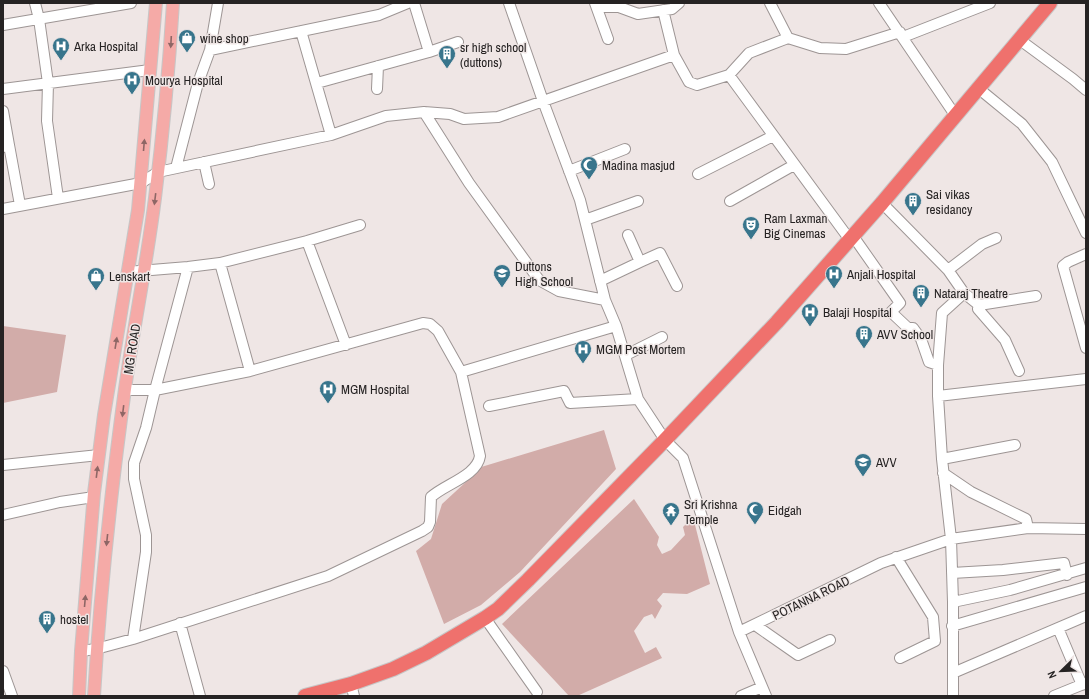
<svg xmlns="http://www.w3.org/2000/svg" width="1089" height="699" font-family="'Archivo Narrow',sans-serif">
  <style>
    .green { fill: #d2aca9 }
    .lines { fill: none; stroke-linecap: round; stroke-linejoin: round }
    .minor-casing { stroke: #9d9594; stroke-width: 12 }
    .major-casing { stroke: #c7c6c6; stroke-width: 14 }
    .highway-casing { stroke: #c7c6c6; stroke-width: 16 }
    .minor { stroke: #fff; stroke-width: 10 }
    .major { stroke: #f5aaa7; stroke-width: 12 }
    .highway { stroke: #ef716d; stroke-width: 14 }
    .oneway { fill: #8e6665 }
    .labels { text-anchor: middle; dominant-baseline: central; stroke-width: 3; stroke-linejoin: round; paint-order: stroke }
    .poi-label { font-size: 13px; fill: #262323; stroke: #efe6e5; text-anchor: start }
    .street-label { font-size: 13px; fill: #262323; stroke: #efe6e5 }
  </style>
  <rect width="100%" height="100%" fill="#efe6e5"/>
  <!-- green -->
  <path class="green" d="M3 326 66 335 57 392 3 403Z
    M604 430 616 469 520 572 481 605 444 624 416 551 431 539 442 504 468 480 478 468Z
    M634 499 659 537 657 545 662 554 671 550 685 535 683 527 693 517 710 584 687 594 663 593 657 600 662 606 655 619 652 614 644 617 634 631 645 653 656 647 662 658 577 696H569L502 624Z"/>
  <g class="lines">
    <defs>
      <path id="minor" d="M35 3 39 19 48 83 47 121 58 198
        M414 3 429 52
        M509 3 543 101 580 200 605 300 616 326 638 399 665 440 683 458 739 632 881 563 951 539 1028 528 1086 529
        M595 3 608 39
        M770 3 788 38
        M879 3 955 115
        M597 7H619L638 14 672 9 679 3
        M663 10 674 55 689 82 697 85 729 75 749 53 788 38 820 48 846 49 900 32
        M3 25 131 3
        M301 31 331 135
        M903 37 990 3
        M1020 40 1073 79 1086 90
        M210 50 379 15 408 3
        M729 75 850 240
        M317 83 429 52 458 42
        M978 88 1022 124 1052 162 1086 233
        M3 89 150 70
        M377 89 378 66
        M3 111 9 145 3 147
        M424 112 469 183 539 280 559 291 605 300
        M9 145 20 205
        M204 162 209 184
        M176 168 198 83 210 50 218 3
        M569 171 625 149
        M698 174 773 136
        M730 201 794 165
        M882 203 948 270 964 293 979 305 1036 296
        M3 209 141 183 158 172 331 135 386 116 424 112 450 114 464 119 498 117 674 55
        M585 220 638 201
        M853 236 900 303 891 312 908 328H913L921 339 929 362 938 365
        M307 241 346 345
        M1086 254 1068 262 1063 266 1086 348
        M640 262 660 253 677 286
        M220 263 250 371
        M948 270 982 244 996 238
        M127 272 188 267 220 263 307 241 360 225
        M600 281 640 262 628 235
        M979 305 978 309 1005 340 1019 371
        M626 355 662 337
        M461 372 616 326
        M938 396 1086 379
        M489 406 564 391 570 403 638 399
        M942 459 1015 445
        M3 465 99 455
        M943 473 971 492 1026 519 1028 528
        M3 515 60 502 94 497
        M896 557 933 617 935 641 900 658
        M952 573 1003 570 1064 563 1067 575
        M953 602 1010 590 1086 568
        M485 618 537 692
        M180 623 200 696
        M755 625 798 655 830 640
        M952 626 1086 587
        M1058 628 1082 685
        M739 632 766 696
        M133 639 146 552V535L134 479V463L146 428 155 390 188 267
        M81 651 96 649 133 639 328 576 422 531 428 527 430 522 431 497C445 484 477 476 480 456L461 372 438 331 430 324 423 323 250 371 155 390H125
        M3 671 12 696
        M953 673 1086 616
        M351 684 354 696
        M741 696 762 687
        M953 696V602L951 539 942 459 938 396V365L942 313 964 293
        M1054 696 1086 683"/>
      <path id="major" d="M79 696 81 651 94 493 104 415 138 210 156 3
        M94 696C100 594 111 491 125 389 134 325 147 262 155 198 163 134 169 68 173 3"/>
      <path id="highway" d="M305 696 351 684 393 669 426 653 485 618 498 609 528 580 665 440 777 322 882 203 1050 3"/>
    </defs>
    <!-- minor casing -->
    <use href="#minor" class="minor-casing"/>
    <!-- major casing -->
    <use href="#major" class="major-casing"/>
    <!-- highway casing -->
    <use href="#highway" class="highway-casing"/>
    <!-- minor -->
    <use href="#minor" class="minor"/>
    <!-- major -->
    <use href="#major" class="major"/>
    <!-- highway -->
    <use href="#highway" class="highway"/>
  </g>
  <!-- one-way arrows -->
  <defs><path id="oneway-solid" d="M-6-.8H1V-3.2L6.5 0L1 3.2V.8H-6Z"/></defs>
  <g class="oneway">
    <use href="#oneway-solid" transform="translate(171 42) rotate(93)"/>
    <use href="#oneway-solid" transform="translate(144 145) rotate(-85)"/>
    <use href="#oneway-solid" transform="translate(155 199) rotate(97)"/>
    <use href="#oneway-solid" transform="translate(116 343) rotate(-81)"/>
    <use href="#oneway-solid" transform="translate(123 411) rotate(97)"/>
    <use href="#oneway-solid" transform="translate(97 472) rotate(-83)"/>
    <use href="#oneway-solid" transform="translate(107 540) rotate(96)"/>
    <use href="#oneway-solid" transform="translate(85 601) rotate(-85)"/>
  </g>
  <!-- icons -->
  <defs>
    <symbol id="shop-pin" viewBox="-11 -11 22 30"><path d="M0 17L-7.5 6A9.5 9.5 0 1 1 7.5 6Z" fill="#38758c" stroke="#efe6e5"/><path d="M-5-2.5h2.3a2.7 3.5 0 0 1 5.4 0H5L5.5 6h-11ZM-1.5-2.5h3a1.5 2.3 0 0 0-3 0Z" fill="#fff"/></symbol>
    <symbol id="hospital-pin" viewBox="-11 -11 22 30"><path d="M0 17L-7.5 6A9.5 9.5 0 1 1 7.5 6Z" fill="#38758c" stroke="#efe6e5"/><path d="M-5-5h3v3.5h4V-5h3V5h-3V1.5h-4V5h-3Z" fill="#fff"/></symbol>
    <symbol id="building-pin" viewBox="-11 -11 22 30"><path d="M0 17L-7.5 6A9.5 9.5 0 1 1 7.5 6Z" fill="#38758c" stroke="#efe6e5"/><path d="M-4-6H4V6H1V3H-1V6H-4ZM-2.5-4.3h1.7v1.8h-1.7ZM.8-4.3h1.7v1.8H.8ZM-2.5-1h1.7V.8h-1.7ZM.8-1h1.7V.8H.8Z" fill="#fff"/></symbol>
    <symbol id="mosque-pin" viewBox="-11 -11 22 30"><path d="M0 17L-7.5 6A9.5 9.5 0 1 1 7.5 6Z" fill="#38758c" stroke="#efe6e5"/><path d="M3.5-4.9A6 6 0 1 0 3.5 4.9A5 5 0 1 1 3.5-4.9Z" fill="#fff"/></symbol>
    <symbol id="theatre-pin" viewBox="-11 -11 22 30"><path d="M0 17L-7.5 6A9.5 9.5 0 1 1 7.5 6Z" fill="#38758c" stroke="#efe6e5"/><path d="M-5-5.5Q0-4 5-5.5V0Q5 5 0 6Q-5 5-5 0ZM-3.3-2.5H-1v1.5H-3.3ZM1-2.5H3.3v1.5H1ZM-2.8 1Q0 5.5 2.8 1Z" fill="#fff"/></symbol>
    <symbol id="school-pin" viewBox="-11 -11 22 30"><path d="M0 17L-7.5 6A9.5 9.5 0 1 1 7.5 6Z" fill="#38758c" stroke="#efe6e5"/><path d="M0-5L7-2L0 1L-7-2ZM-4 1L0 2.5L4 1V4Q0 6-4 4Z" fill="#fff"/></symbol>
    <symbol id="university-pin" viewBox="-11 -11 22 30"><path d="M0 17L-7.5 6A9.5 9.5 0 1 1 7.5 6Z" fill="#38758c" stroke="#efe6e5"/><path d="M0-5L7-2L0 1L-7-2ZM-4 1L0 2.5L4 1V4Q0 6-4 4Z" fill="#fff"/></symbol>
    <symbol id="temple-pin" viewBox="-11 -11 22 30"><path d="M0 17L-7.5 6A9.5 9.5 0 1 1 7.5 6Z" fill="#38758c" stroke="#efe6e5"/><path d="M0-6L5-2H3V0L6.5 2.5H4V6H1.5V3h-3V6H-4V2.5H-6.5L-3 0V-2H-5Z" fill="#fff"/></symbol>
  </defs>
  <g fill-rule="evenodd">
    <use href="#shop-pin" x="177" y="28" width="20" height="27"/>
    <use href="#hospital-pin" x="51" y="36" width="20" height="27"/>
    <use href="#building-pin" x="437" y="44" width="20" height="27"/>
    <use href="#hospital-pin" x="122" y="70" width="20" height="27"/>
    <use href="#mosque-pin" x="579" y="155" width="20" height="27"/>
    <use href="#building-pin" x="903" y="191" width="20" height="27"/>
    <use href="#theatre-pin" x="741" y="215" width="20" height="27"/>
    <use href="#school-pin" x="492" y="263" width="20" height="27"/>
    <use href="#hospital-pin" x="824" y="264" width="20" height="27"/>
    <use href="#shop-pin" x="86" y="266" width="20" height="27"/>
    <use href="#building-pin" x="911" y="283" width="20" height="27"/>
    <use href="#hospital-pin" x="800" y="302" width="20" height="27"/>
    <use href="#building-pin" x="854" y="324" width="20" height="27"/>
    <use href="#hospital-pin" x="573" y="339" width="20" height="27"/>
    <use href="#hospital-pin" x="318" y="379" width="20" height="27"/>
    <use href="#university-pin" x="853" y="452" width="20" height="27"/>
    <use href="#mosque-pin" x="745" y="500" width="20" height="27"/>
    <use href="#temple-pin" x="661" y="501" width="20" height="27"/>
    <use href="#building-pin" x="37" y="609" width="20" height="27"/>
  </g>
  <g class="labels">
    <!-- poi labels -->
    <g class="poi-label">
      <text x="200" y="38">wine shop</text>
      <text x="74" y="46">Arka Hospital</text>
      <text x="460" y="47">sr high school<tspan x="460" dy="15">(duttons)</tspan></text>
      <text x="145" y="80">Mourya Hospital</text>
      <text x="602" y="165">Madina masjud</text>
      <text x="926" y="194">Sai vikas<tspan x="926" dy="15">residancy</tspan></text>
      <text x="764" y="218">Ram Laxman<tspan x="764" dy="15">Big Cinemas</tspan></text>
      <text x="515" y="266">Duttons<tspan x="515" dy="15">High School</tspan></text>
      <text x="847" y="274">Anjali Hospital</text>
      <text x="109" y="276">Lenskart</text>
      <text x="934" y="293">Nataraj Theatre</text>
      <text x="823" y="312">Balaji Hospital</text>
      <text x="877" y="334">AVV School</text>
      <text x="596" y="349">MGM Post Mortem</text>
      <text x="341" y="389">MGM Hospital</text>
      <text x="876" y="462">AVV</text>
      <text x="684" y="504">Sri Krishna<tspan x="684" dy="15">Temple</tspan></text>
      <text x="768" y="510">Eidgah</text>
      <text x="60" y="619">hostel</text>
    </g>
    <!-- street labels -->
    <g class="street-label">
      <text transform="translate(132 349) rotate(-81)">MG ROAD</text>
      <text transform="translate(811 598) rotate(-26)">POTANNA ROAD</text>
    </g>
  </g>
  <!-- border -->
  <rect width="1089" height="699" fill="none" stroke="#262323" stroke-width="8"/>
  <!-- north arrow -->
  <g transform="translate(1061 671) rotate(247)" stroke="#efe6e5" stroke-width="3" paint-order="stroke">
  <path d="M0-3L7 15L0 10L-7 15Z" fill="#262323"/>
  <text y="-6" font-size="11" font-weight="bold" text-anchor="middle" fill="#262323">N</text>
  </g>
</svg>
